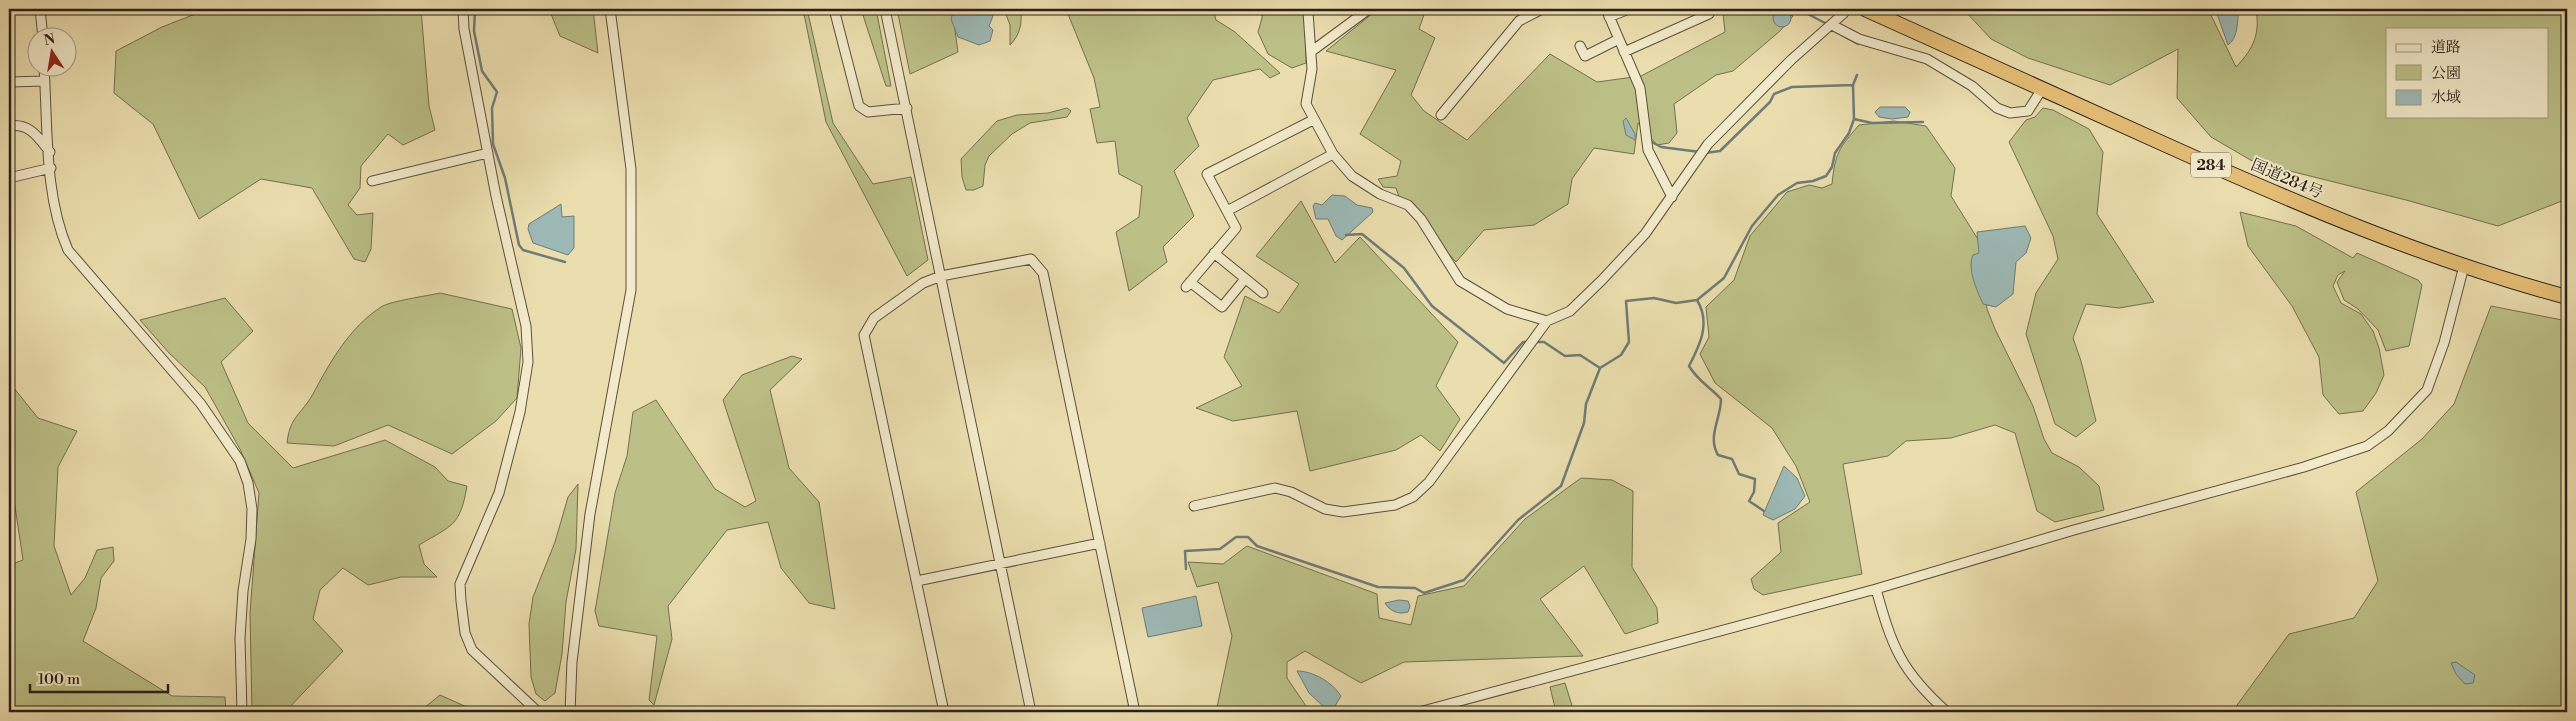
<svg xmlns="http://www.w3.org/2000/svg" width="2576" height="721" font-family="'Libre Bodoni','Noto Serif JP',serif">
  <style>
    .green { fill: #bcc087; stroke: #737050; fill-rule: evenodd }
    .water { fill: #9db9b6; stroke: #6f7c77 }
    .lines { fill: none; stroke-linecap: round; stroke-linejoin: round }
    .stream { stroke: #6f7c77; stroke-width: 2.5 }
    .minor-casing { stroke: #5a503e; stroke-width: 11 }
    .highway-casing { stroke: #2a2019; stroke-width: 16 }
    .minor { stroke: #f2eaca; stroke-width: 9 }
    .highway { stroke: #e6bf77; stroke-width: 14 }
    .labels { text-anchor: middle; dominant-baseline: central; stroke-width: 4; stroke-linejoin: round; paint-order: stroke }
    .shield { fill: #f2eaca; stroke: #665d4e; stroke-width: 1 }
    .shield-label { font-size: 15px; font-weight: bold; fill: #2a2019 }
    .street-label { font-size: 16px; fill: #2a2019; stroke: #f2eaca }
  </style>
  <rect width="100%" height="100%" fill="#ebdeae"/>
  <filter id="stains"><feTurbulence type="fractalNoise" baseFrequency=".004" numOctaves="4"/><feColorMatrix values="0 0 0 0 .2 0 0 0 0 .09 0 0 0 0 .02 0 0 0 .5 -.17"/></filter>
  <radialGradient id="worn" r=".72"><stop offset=".6" stop-color="#630" stop-opacity="0"/><stop offset="1" stop-color="#630" stop-opacity=".3"/></radialGradient>
  <!-- green -->
  <path class="green" d="M208 9H421L429 106 435 130 403 145 388 134 361 166 360 188 348 205 357 215 373 213 371 249 365 262 354 259 312 188 261 179 199 219 153 124 114 93 116 51 162 27Z
    M549 9H593L598 53 560 36Z
    M803 9H807L833 123 873 184 911 177 928 260 907 276 826 122Z
    M861 9H876L891 86H886Z
    M897 9H952L958 52 910 74Z
    M1004 9 1021 11C1022 24 1020 35 1010 45V25Z
    M1070 9H1213L1216 20 1235 32 1280 73 1270 78 1260 69 1213 80 1187 118 1199 146 1174 171 1194 216 1163 247 1167 262 1129 291 1116 232 1139 217 1142 186 1119 174 1115 141 1097 143 1090 109 1100 107 1094 78 1068 14Z
    M1262 9H1306V63L1292 68 1268 54 1258 32 1262 18Z
    M1378 9H1426L1419 29 1435 38 1411 95 1424 111 1467 140 1550 54 1597 82 1641 76 1725 32 1723 13 1716 9H1773L1793 16 1780 31 1733 71 1716 75 1674 104 1677 133 1669 143 1657 145 1638 123 1634 154 1594 148 1572 179 1568 204 1534 225 1484 230 1456 262 1399 197 1396 188 1383 187 1378 179 1397 176 1401 161 1360 134 1396 70 1326 51Z
    M1968 9H2208L2236 67C2254 48 2260 34 2256 9H2567V199L2498 226 2406 200 2254 162 2211 137 2177 98 2178 49 2110 85 2028 58 1991 39 1965 11ZM2387 29H2547V116H2387Z
    M1067 108 1071 111 1067 117 1030 123 1012 134 989 156 985 165 983 186 974 190H966L962 177 961 159 997 121 1017 115 1048 113Z
    M2043 108 2053 110 2089 129 2103 152 2097 214 2154 302 2119 308 2086 304 2073 338 2081 361 2096 421 2076 437 2055 424 2026 334 2036 293 2058 259 2053 236 2009 142 2026 120 2035 117Z
    M1894 121 1926 126 1955 168 1951 196 1979 241 1987 309 1995 329 2033 406 2044 439 2052 453 2079 467 2099 486 2104 510 2055 522 2037 511 2015 433 1995 425 1951 438 1906 441 1888 456 1843 464 1862 574 1763 595 1754 589 1751 579 1781 552 1778 523 1810 502 1796 466 1772 428 1715 383 1700 354 1709 337 1706 307 1734 280 1750 236 1787 192 1809 185 1822 188 1832 184C1835 153 1839 148 1859 125Z
    M1301 201 1335 263 1360 237 1458 342 1436 386 1460 419 1440 451 1421 435 1396 450 1310 471 1297 411 1233 421 1196 408 1242 386 1224 357 1245 296 1279 313 1299 284 1256 256Z
    M2240 212 2296 226 2353 258 2357 253 2418 280 2422 285 2409 346 2386 351 2378 330 2358 309 2344 300 2337 282 2345 271 2338 275 2333 286 2341 303 2361 314 2373 331 2379 348 2384 375 2376 393 2363 411 2339 414 2323 395 2319 357 2292 306 2248 246Z
    M440 293 512 309 521 348 517 398 496 421 452 454 388 425 334 446 287 443C290 416 301 415 313 394 330 362 349 328 381 307 390 301 427 296 440 293Z
    M225 298 253 331 221 362 248 423 293 468 385 440 435 467 448 481 467 486C460 527 452 525 419 545L424 564 437 577H401L368 585 343 568 320 590 313 619 343 651 285 712H252L250 613 259 493 240 449 205 387 169 353 140 320Z
    M2491 306 2567 321V712H2545L2520 706 2495 712H2232L2289 634 2354 618 2378 581 2356 492 2422 439 2454 404Z
    M792 356 802 359 770 390 789 468 819 502 835 609 809 603 781 568 768 522 727 530 668 606 672 639 654 705 649 700 657 636 599 626 595 611 615 493 627 456 633 412 656 400 715 489 745 507 756 501 723 400 742 375Z
    M9 382 38 418 77 431 58 467 54 546 71 595 85 578 97 550 113 547 114 561 101 578 96 608 83 641 172 696 225 697 226 712H9V703L15 702 9 697V565L23 560 9 466Z
    M1581 478 1612 480 1633 491 1632 567 1657 608 1658 623 1625 634 1584 566 1540 599 1583 656 1404 662 1361 683 1305 651 1287 662V678L1306 706V712H1216L1232 636 1218 582 1197 587 1188 562 1223 564 1247 546 1377 594 1379 618 1411 625 1418 596 1464 586 1525 519Z
    M578 484 576 549 566 602 562 654 555 693 545 701 536 694 531 677 529 624 533 597 555 542 568 497Z
    M1565 683 1574 712H1556L1550 687Z
    M440 695 478 712H419Z"/>
  <!-- water -->
  <path class="water" d="M1773 18a9 9 0 1 1 18 0a9 9 0 1 1-18 0Z
    M954 9H991L993 16 989 26 993 30 990 41 979 45 958 37 951 19Z
    M2224 9H2238C2238 21 2238 38 2228 45L2217 14Z
    M1880 107H1905L1910 112 1908 117 1892 119 1879 117 1875 112Z
    M1626 118 1635 134V140L1626 135 1623 121Z
    M1332 195 1345 196 1357 205 1372 208 1373 212 1342 240 1336 236 1328 219H1316L1313 206 1315 203 1322 205Z
    M561 204 562 217 574 216V248L568 255 533 243 528 229 529 224Z
    M2025 226 2031 238 2026 253 2016 262 2013 294 1996 307 1983 304C1977 291 1967 269 1973 255L1979 253 1977 232Z
    M1784 466 1797 478 1805 496 1795 509 1773 520 1763 515Z
    M1196 596 1202 626 1148 637 1142 608Z
    M1399 600 1408 601 1410 606 1408 612C1398 615 1390 611 1385 603Z
    M2456 662 2475 675 2473 683 2465 684 2456 674 2451 663Z
    M1297 671C1313 671 1332 682 1341 696L1335 706 1326 709 1309 693Z"/>
  <g class="lines">
    <!-- stream -->
    <path class="stream" d="M475 9 474 31 482 71 497 92 492 108 493 144 505 178 519 245 523 250 565 262
      M1790 11H1802L1827 24
      M1835 31 1858 44
      M1857 75 1853 85 1854 119 1872 123 1923 122
      M1650 141 1661 147 1700 152
      M1705 153 1720 151 1770 102 1774 94 1792 87 1853 85
      M1346 235 1362 234 1404 268 1432 306 1504 363 1523 342H1528
      M1697 300C1711 323 1700 345 1689 366 1698 381 1709 386 1721 399 1721 419 1707 436 1718 455L1732 459 1739 474 1755 479 1754 492 1749 501 1764 511
      M1536 342H1544L1565 356 1580 355 1600 368
      M1186 569 1185 551 1220 549 1236 537H1248L1257 546 1378 587 1415 588 1424 593 1464 580 1518 520 1561 486 1584 423 1586 404 1600 368 1621 355 1629 342 1626 301 1654 298 1676 303 1697 300 1724 278 1752 226 1778 195 1797 183 1813 181 1826 176 1832 167 1835 153 1849 133 1854 119"/>
    <defs>
      <path id="minor" d="M40 9 43 38
        M463 9 464 29 496 196 526 326 528 362 520 412 499 493 460 584 461 601 465 633 472 650 538 712
        M834 9 859 106 868 112 907 108
        M885 9 1031 712
        M1310 9 1308 12 1312 69 1306 104 1333 154 1352 176 1380 194 1408 205 1421 219 1460 281 1507 309 1547 321 1570 311 1602 280 1645 234 1708 144 1791 60 1844 13
        M1606 9 1640 88 1648 150 1672 197
        M1609 17 1629 9
        M1832 25 1859 39 1927 59 1972 86 1997 108 2010 113 2028 111 2042 89
        M1580 46 1585 56 1619 39
        M1312 51 1369 9
        M1624 52 1709 14
        M44 68C48 127 44 195 68 250L201 404 240 461 248 483 252 509 251 539 243 591 240 638 242 712
        M9 82 45 81
        M1441 115 1519 21 1542 9
        M9 126C30 123 38 137 50 152
        M9 178 51 168
        M372 181 488 153
        M1227 211 1333 154
        M1214 253 1263 293
        M1190 282 1222 307 1245 279
        M1186 287 1236 228 1207 174 1313 120
        M1194 506 1275 488 1291 492 1325 509 1343 512 1395 505 1413 497 1429 482 1547 321
        M917 581 1100 543
        M1876 589C1892 647 1901 671 1947 712
        M570 712 572 662 590 514 631 290V169L610 9
        M944 712 864 335 874 318 923 283 941 276 1031 259 1043 273 1135 712
        M1419 712 1876 589 2074 530 2304 467 2367 446 2388 431 2427 390 2444 343 2464 266"/>
      <path id="highway" d="M1865 9C1964 54 2064 99 2164 144 2295 203 2428 260 2567 297"/>
    </defs>
    <!-- minor casing -->
    <use href="#minor" class="minor-casing"/>
    <!-- highway casing -->
    <use href="#highway" class="highway-casing"/>
    <!-- minor -->
    <use href="#minor" class="minor"/>
    <!-- highway -->
    <use href="#highway" class="highway"/>
  </g>
  <g class="labels">
    <!-- shield labels -->
    <rect class="shield" x="2191" y="152.5" width="40" height="25" rx="4"/>
    <g class="shield-label">
      <text x="2211" y="165">284</text>
    </g>
    <!-- street labels -->
    <g class="street-label">
      <text transform="translate(2287 179) rotate(23)">国道284号</text>
    </g>
  </g>
  <!-- margin -->
  <rect width="2576" height="721" fill="none" stroke="#ebdeae" stroke-width="30"/>
  <rect x="10" y="10" width="2556" height="701" fill="none" stroke="#2a2019" stroke-width="2.5"/>
  <rect x="15" y="15" width="2546" height="691" fill="none" stroke="#2a2019"/>
  <!-- legend -->
  <rect x="2386" y="28" width="162" height="90" fill="#f2eaca" stroke="#a29983"/>
  <rect x="2396" y="44" width="25" height="8" fill="#f2eaca" stroke="#a29983"/>
  <text x="2431" y="52" font-size="15" fill="#2a2019">道路</text>
  <rect x="2396" y="65" width="25" height="15" fill="#bcc087" stroke="#a29983"/>
  <text x="2431" y="78" font-size="15" fill="#2a2019">公園</text>
  <rect x="2396" y="90" width="25" height="15" fill="#9db9b6" stroke="#a29983"/>
  <text x="2431" y="102" font-size="15" fill="#2a2019">水域</text>
  <!-- north arrow -->
  <g transform="translate(52 52) rotate(348)"><circle r="24" fill="#f2eaca" stroke="#a29983"/>
  <path d="M0-4L9 19L0 12L-9 19Z" fill="#8f2418"/>
  <text y="-8" font-size="14" font-weight="bold" text-anchor="middle" fill="#2a2019">N</text>
  </g>
  <!-- scale -->
  <path d="M30 684v8h138v-8" fill="none" stroke="#2a2019" stroke-width="2.5"/>
  <text x="38" y="684" font-size="15" fill="#2a2019" stroke="#f2eaca" stroke-width="4" paint-order="stroke">100 m</text>
  <rect width="100%" height="100%" filter="url(#stains)"/>
  <rect width="100%" height="100%" fill="url(#worn)"/>
</svg>
